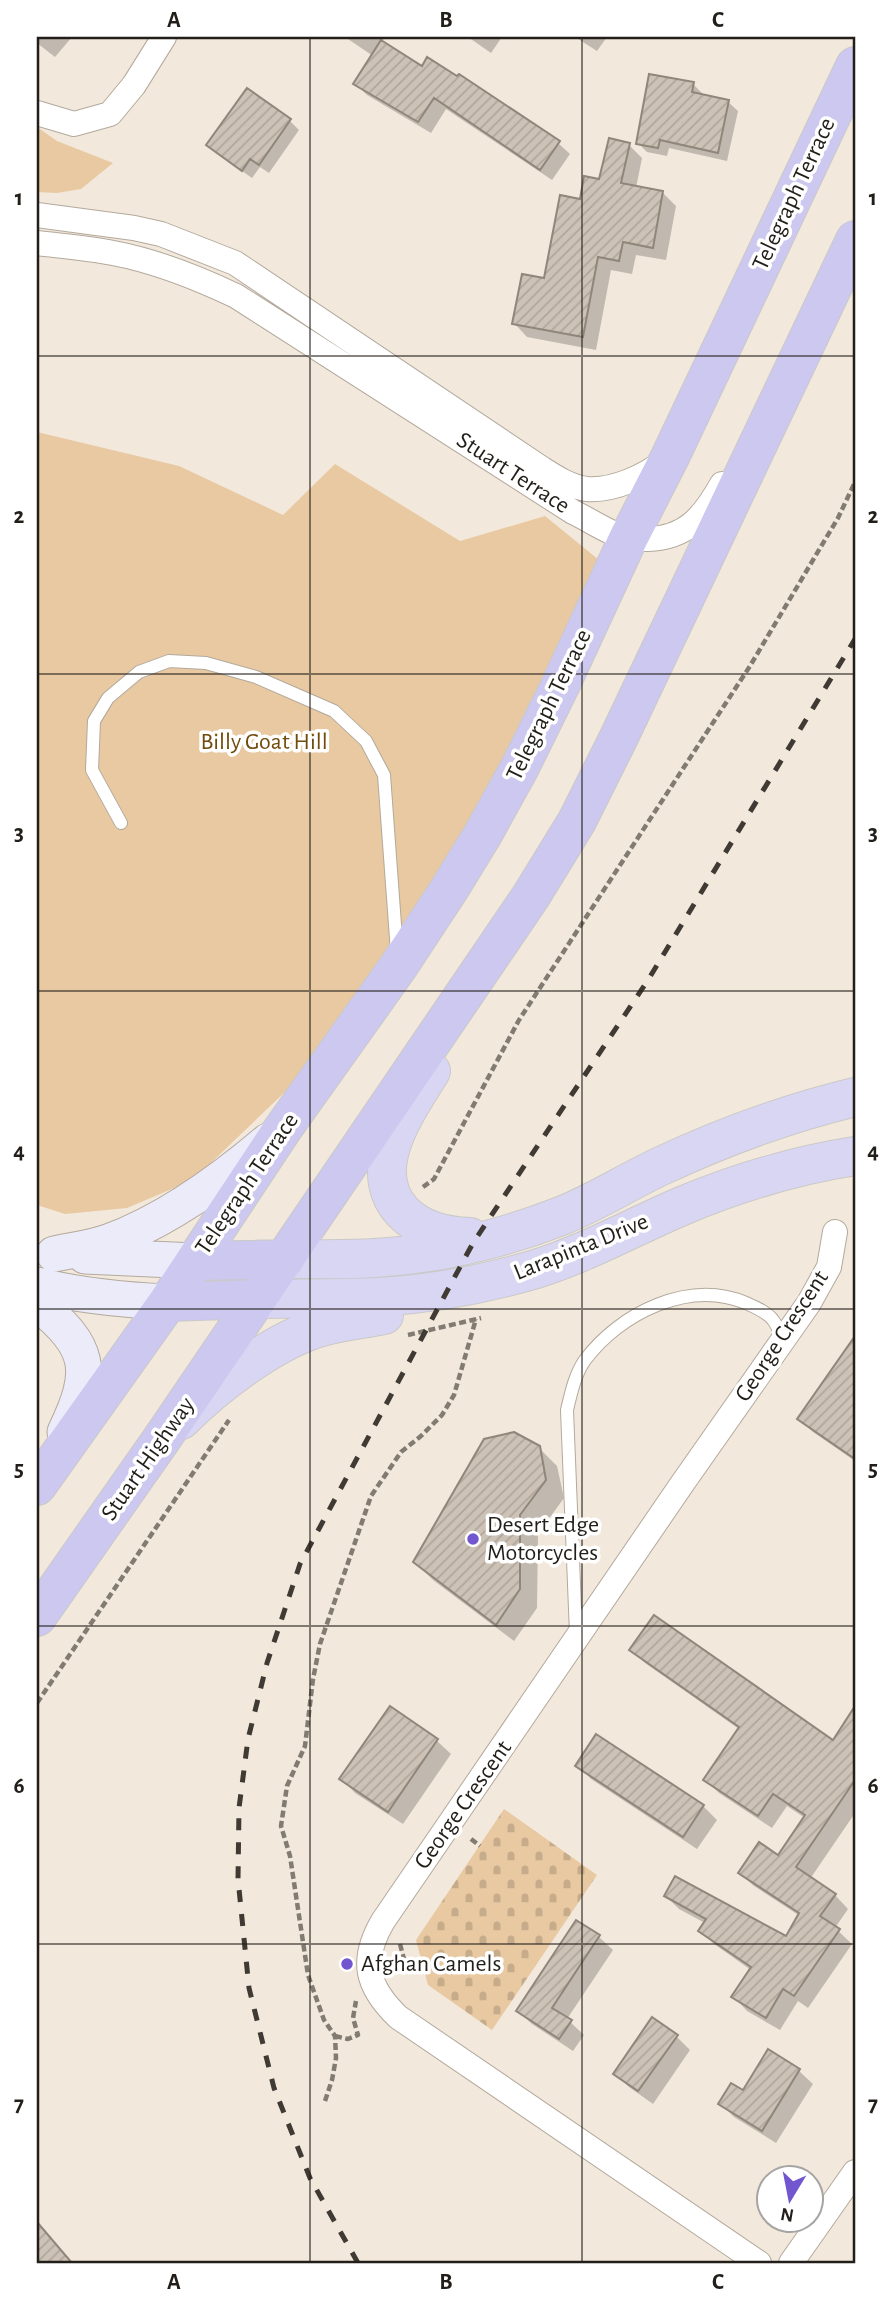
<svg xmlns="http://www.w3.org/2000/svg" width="892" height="2300" font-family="'Alegreya Sans',sans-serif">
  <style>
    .cemetery { fill: url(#cemetery-stones) }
    .green { fill: #e8c9a2 }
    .shadow { fill: #0003 }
    .building { fill: url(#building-hatch); stroke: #90867a; stroke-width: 2 }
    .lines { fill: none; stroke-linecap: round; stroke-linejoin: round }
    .service-casing { stroke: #b3a99c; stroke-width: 14 }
    .minor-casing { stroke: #b3a99c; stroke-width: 26 }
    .secondary-casing { stroke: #b3a99c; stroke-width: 37 }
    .primary-casing { stroke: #cac9c8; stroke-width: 40 }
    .trunk-casing { stroke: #cac9c8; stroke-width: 40 }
    .path { stroke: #827b72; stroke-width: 4.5; stroke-dasharray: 7 3.5; stroke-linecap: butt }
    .service { stroke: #fff; stroke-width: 12 }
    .minor { stroke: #fff; stroke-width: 24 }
    .secondary { stroke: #ecebfa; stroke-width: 35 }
    .primary { stroke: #d9d6f4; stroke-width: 38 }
    .trunk { stroke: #ccc8f0; stroke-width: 38 }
    .rail { stroke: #3f3a34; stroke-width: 5; stroke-dasharray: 12 12; stroke-linecap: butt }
    .grid { fill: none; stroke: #221e19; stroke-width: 2; stroke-opacity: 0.55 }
    .poi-dot { fill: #7256d0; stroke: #fff; stroke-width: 2.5 }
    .labels { text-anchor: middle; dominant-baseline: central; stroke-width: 7; stroke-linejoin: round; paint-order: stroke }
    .street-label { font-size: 24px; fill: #221e19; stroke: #fff }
    .park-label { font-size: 24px; fill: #714b0c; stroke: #fff }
    .poi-label { font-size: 24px; fill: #221e19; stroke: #fff; text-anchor: start }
    .neatline { fill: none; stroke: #221e19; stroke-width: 2.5 }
    .grid-label { font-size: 23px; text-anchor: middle; font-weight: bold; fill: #221e19 }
  </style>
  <defs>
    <pattern id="cemetery-stones" width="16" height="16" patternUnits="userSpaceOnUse" patternTransform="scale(1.75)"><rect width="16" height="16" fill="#e8c9a2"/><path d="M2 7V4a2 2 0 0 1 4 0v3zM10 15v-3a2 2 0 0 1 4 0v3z" fill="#c7ac8b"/></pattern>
    <pattern id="building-hatch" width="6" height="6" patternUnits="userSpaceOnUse" patternTransform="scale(1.75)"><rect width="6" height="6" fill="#cdc2b6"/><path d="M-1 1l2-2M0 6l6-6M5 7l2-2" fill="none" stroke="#b0a69c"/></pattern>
  </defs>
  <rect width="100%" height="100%" fill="#f2e8db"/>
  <!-- cemetery -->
  <path class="cemetery" d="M504 1809 597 1875 492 2030 428 1985 416 1940Z"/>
  <!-- green -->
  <path class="green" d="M37 127 57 141 113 163 81 189 57 193 37 192Z
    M37 432 179 466 283 515 335 464 460 541 545 516 599 560 468 848 288 1089 193 1180 127 1208 65 1214 37 1205Z"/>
  <!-- shadow -->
  <path class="shadow" d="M37 37H72L55 57 37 43Z
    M345 37H385L382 42 422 68 558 143 570 154 552 180 446 109 431 133 367 95 355 83 373 56Z
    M468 37H502L491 53Z
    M575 37H607L597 51Z
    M693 84 702 93V96L728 102 738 111 727 161 669 148 667 156 647 152 638 143Z
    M248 91 290 121 299 130 269 173 260 167 252 178 218 154 209 145Z
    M629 145 642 158 636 188 663 193 676 206 666 260 636 255 632 274 611 270 596 350 527 337 514 323 545 280 581 201 601 181Z
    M855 1339V1461L813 1432 799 1418Z
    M539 1448 557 1466 564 1498 538 1534 537 1608 514 1641 433 1580 415 1562Z
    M632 1650 833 1742 855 1709V1813L810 1879 835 1895 848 1909 835 1928 852 1944 808 2008 798 2001 780 2030 747 2011 734 1997 751 1970 714 1944 700 1931 705 1923 679 1909 666 1896 786 1938 800 1916 754 1886 740 1873 779 1857 805 1818 787 1806 772 1828 719 1793 705 1779 739 1729 645 1663Z
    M437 1741 451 1754 403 1824 355 1793 342 1779Z
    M578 1765 703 1806 717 1820 697 1849 591 1779Z
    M599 1937 613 1950 567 2019 584 2035 573 2051 532 2024 518 2011Z
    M677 2037 690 2050 653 2104 629 2087 615 2073Z
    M769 2052 799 2071 813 2084 776 2143 734 2117 720 2103 744 2093Z"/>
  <!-- building -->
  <path class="building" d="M381 40 422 66 427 57 457 76 459 74 560 141 540 170 434 98 418 122 353 84Z
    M649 74 694 82 692 92 729 100 718 153 660 140 658 148 636 144Z
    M247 88 291 119 259 165 250 159 242 171 206 145Z
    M609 138 630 143 621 183 663 191 653 248 623 242 619 261 598 257 583 337 512 324 522 274 544 278 560 195 580 199 584 176 599 179Z
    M855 1336V1459L797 1419Z
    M514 1432 540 1446 546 1480 520 1515V1589L496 1625 413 1562 484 1439Z
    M654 1615 833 1740 855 1706V1780L796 1867 836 1894 820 1916 840 1929 794 1996 783 1989 766 2018 731 1997 751 1967 698 1931 706 1919 664 1896 675 1876 786 1936 799 1913 738 1873 759 1842 778 1855 805 1815 773 1794 758 1816 703 1780 739 1727 629 1650Z
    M390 1706 438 1739 388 1812 339 1779Z
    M596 1734 704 1805 683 1837 575 1766Z
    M576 1920 600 1935 552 2008 572 2020 559 2039 516 2011Z
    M652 2017 678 2035 638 2091 613 2074Z
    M768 2049 800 2069 762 2131 718 2104 731 2083 743 2090Z
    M37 2222 72 2263H37Z"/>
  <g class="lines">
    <defs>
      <path id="service" d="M121 823 92 770 94 721 108 698 139 672 169 661 206 663 256 677 334 711 366 741 384 775 397 952
        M576 1634 567 1410C571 1393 575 1374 585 1360 620 1313 689 1279 746 1303 755 1307 767 1312 773 1320 777 1325 780 1333 783 1339"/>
      <path id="minor" d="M37 113 74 124 110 114 134 85 164 37
        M37 215 134 228 161 234 235 263 541 468C555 477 570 487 587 489 614 491 645 476 666 460
        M37 243C62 246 88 248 113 253 156 261 196 277 236 296L573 512C590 520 608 533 626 538 632 540 641 539 648 539 687 538 704 516 722 484
        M759 2263 398 2017C366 1986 360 1960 383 1921L682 1484 809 1303 829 1267 835 1232
        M791 2263 855 2172"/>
      <path id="secondary" d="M54 1254C72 1250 91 1248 108 1242 166 1221 221 1181 268 1141
        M85 1256 195 1261
        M37 1285C80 1296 124 1300 168 1302
        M37 1303C91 1347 95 1370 65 1432"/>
      <path id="primary" d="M431 1071C417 1094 401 1117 392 1143 372 1203 414 1235 470 1237
        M285 1259C315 1259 345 1260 375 1258 438 1254 502 1239 561 1216 596 1202 627 1182 661 1166 723 1137 789 1113 855 1097
        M257 1299C298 1298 339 1299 379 1297 432 1294 485 1284 536 1269 587 1253 633 1227 682 1206 737 1183 797 1165 855 1156
        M181 1420C216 1385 277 1338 325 1326 344 1321 365 1319 384 1315"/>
      <path id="trunk" d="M195 1261 285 1259
        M168 1302 257 1299
        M37 1486 168 1302 282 1130 398 967 450 888 483 834 520 767 560 686 628 539 670 457 855 66
        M37 1617 161 1440 531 896 577 821 619 737 855 240"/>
    </defs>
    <!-- service casing -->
    <use href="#service" class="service-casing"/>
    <!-- minor casing -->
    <use href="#minor" class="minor-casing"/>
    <!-- secondary casing -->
    <use href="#secondary" class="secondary-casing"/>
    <!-- primary casing -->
    <use href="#primary" class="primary-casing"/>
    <!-- trunk casing -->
    <use href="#trunk" class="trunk-casing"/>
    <!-- path -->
    <path class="path" d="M423 1187 434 1179 519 1020 750 666 838 518 855 482
      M408 1335 481 1318
      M37 1703 229 1420
      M471 1839 480 1846
      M400 1944 406 1967
      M335 2036 348 2039 358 2035 353 2018 356 2001
      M325 2101 332 2080 336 2058 335 2036 324 2020 308 1975 290 1856 281 1826 287 1786 305 1746 313 1679 320 1644 371 1496 401 1452 421 1436 442 1415 454 1395 476 1319"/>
    <!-- service -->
    <use href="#service" class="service"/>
    <!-- minor -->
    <use href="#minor" class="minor"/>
    <!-- secondary -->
    <use href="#secondary" class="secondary"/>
    <!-- primary -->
    <use href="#primary" class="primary"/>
    <!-- trunk -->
    <use href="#trunk" class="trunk"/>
    <!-- rail -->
    <path class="rail" d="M358 2263 310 2178 274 2088 249 1988 238 1879 239 1808 248 1739 267 1663 300 1564 473 1243 648 980 855 639"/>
  </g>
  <!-- grid -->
  <path class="grid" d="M310 37V2263M582 37V2263M37 356H855M37 674H855M37 991H855M37 1309H855M37 1626H855M37 1944H855"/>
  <!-- markers -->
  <g class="poi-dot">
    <circle cx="473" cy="1539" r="7"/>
    <circle cx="347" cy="1964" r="7"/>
  </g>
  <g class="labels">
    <!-- street labels -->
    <g class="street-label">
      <text transform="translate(794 194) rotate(-65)">Telegraph Terrace</text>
      <text transform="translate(513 473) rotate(33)">Stuart Terrace</text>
      <text transform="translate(549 705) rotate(-64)">Telegraph Terrace</text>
      <text transform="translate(247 1184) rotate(-56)">Telegraph Terrace</text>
      <text transform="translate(581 1247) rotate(-22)">Larapinta Drive</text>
      <text transform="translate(782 1336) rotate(-57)">George Crescent</text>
      <text transform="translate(148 1459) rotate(-55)">Stuart Highway</text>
      <text transform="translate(463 1805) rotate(-55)">George Crescent</text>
    </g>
    <!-- park labels -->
    <g class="park-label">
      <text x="264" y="742">Billy Goat Hill</text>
    </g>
    <!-- poi labels -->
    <g class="poi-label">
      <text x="487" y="1525">Desert Edge<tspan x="487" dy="28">Motorcycles</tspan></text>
      <text x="361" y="1964">Afghan Camels</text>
    </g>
  </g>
  <!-- border -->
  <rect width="892" height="2300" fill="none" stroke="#ffffff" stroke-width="77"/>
  <!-- north arrow -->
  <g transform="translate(790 2199) rotate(190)"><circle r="33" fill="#ffffff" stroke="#a7a5a3" stroke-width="2"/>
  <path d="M0-5L12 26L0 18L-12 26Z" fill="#7256d0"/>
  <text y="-10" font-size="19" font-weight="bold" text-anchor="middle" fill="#221e19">N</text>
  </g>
  <rect x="38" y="38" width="816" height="2224" class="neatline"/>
  <g class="grid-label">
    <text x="174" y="27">A</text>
    <text x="446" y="27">B</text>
    <text x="718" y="27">C</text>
    <text x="19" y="205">1</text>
    <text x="873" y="205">1</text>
    <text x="19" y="523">2</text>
    <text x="873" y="523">2</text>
    <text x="19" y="840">3</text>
    <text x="873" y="840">3</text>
    <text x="19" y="1158">4</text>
    <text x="873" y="1158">4</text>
    <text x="19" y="1476">5</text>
    <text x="873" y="1476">5</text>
    <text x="19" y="1793">6</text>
    <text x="873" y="1793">6</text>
    <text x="19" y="2111">7</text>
    <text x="873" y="2111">7</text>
    <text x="174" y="2289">A</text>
    <text x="446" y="2289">B</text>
    <text x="718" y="2289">C</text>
  </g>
</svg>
